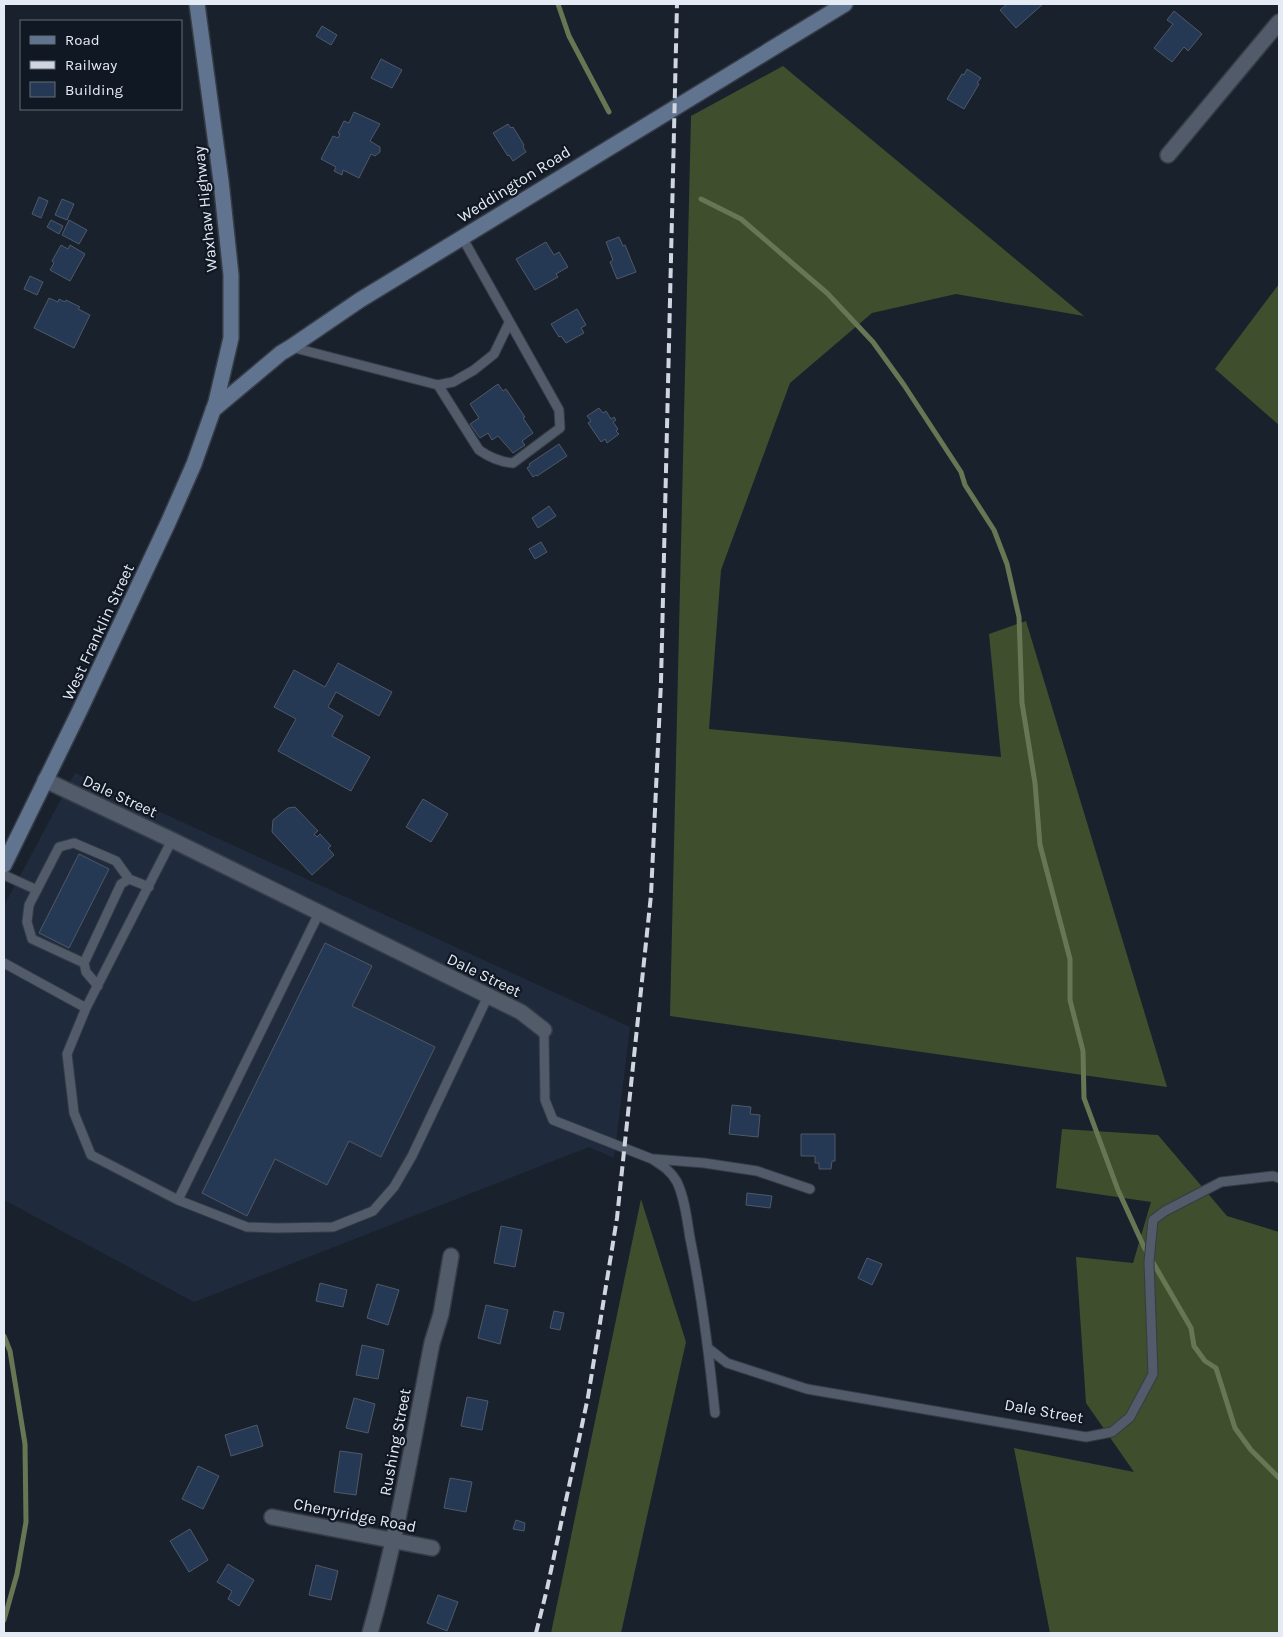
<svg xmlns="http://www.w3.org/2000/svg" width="1283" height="1637" font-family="Karla,sans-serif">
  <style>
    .built { fill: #1f2b3c }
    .forest { fill: #3f4e2d }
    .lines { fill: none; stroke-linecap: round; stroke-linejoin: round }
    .stream { stroke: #677754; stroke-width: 5 }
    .building { fill: #253854; stroke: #4f5967 }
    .lane-casing { stroke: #363c46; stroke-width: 11 }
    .street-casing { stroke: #363c46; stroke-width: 18 }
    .secondary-casing { stroke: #363c46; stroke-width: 18 }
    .lane { stroke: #515b6a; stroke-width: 9 }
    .street { stroke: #515b6a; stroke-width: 15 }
    .secondary { stroke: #60738f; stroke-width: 15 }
    .rail { stroke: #d0d6df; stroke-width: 4; stroke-dasharray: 10 5; stroke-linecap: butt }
    .labels { text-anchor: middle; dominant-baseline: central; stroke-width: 4.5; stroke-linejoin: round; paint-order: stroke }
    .street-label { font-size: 16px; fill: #e5ebf4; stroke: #101823 }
  </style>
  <rect width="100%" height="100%" fill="#19212d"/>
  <!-- built -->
  <path class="built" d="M75 773 630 1027 614 1158 589 1147 194 1302 4 1200V906Z"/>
  <!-- forest -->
  <path class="forest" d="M783 66 1084 316 956 294 872 313 790 383 721 570 709 729 1001 757 989 634 1026 621 1167 1087 670 1016 691 116Z
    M1279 284V425L1215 369Z
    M1062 1129 1158 1135 1227 1216 1279 1232V1633H1050L1014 1448 1134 1472 1086 1403 1076 1257 1133 1263 1151 1202 1056 1188Z
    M641 1199 686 1342 621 1633H551Z"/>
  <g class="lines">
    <!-- stream -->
    <path class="stream" d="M558 4 569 36 609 112
      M701 199 741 219 827 293 873 342 904 385 961 472 965 485 994 530 1007 564 1019 617 1022 703 1035 783 1040 845 1070 959V1000L1083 1051 1084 1098 1118 1190 1144 1247 1191 1328 1194 1346 1205 1361 1216 1368 1235 1428 1251 1450 1279 1478
      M4 1336 10 1351 25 1444 26 1522 17 1574 4 1620"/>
  </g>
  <!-- building -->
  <path class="building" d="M1007 4H1043L1016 28 1000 10Z
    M1174 11 1202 34 1188 51 1184 47 1172 62 1154 48 1173 24 1167 20Z
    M322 26 337 35 331 45 316 36Z
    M381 59 402 70 392 88 371 78Z
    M967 69 981 78 977 83 979 84 964 109 947 99 962 74 964 75Z
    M354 112 380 124 370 141 380 147V152L375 156 371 154 359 178 343 170 342 175 334 171 336 167 321 159 333 136 338 138 340 134 338 133 344 121 349 123Z
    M508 124 511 128 513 127 524 145 523 147 526 152 513 161 509 155 508 156 493 133Z
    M39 197 48 201 41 218 32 214Z
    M62 199 74 204 67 220 55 215Z
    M51 220 63 226 59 234 47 227Z
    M69 220 87 230 79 244 62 235Z
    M619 237 623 246 625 245 636 272 617 279 610 262 613 260 606 242Z
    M546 242 554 255 559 252 568 267 556 274 558 277 535 290 516 259Z
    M61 245 68 249 70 245 85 254 70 281 50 270 54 263 52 261Z
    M30 276 43 282 37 295 24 289Z
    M49 298 58 302 59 299 65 302 66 300 80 307 78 309 90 315 74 348 34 328Z
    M577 309 586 325 581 328 584 333 566 343 561 336 559 337 551 324Z
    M498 384 503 391 506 389 525 417 523 418 533 433 522 441 525 445 513 453 498 436 492 440 488 433 480 438 470 424 479 418 470 404Z
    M599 408 603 413 606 411 611 419 614 417 616 420 613 422 618 429 616 431 619 434 607 443 605 439 601 442 588 423 591 421 587 416Z
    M559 444 567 456 537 476 536 475 533 477 527 468 530 466 529 464Z
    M549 506 556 516 538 528 532 518Z
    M541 542 547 552 535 559 529 549Z
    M338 663 392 692 379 716 336 692 328 707 343 716 332 736 370 757 351 791 278 751 296 719 274 707 294 670 325 687Z
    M423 799 448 814 431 842 406 827Z
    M295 807 318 831 314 834 317 837 320 834 331 846 328 848 334 855 312 875 272 832 273 820 288 808Z
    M79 854 109 869 69 948 39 933Z
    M325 943 372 966 352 1006 435 1047 381 1157 349 1141 327 1185 275 1159 247 1216 202 1193Z
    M732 1105 751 1107 750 1114 760 1115 758 1137 729 1134Z
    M801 1134H835V1161H832L831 1169H819V1163H815V1156H801Z
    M747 1193 772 1196 770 1208 746 1205Z
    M501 1226 522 1230 515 1267 494 1263Z
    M867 1258 882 1264 872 1285 858 1278Z
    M320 1283 347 1290 343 1307 316 1301Z
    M377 1284 399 1290 388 1325 367 1318Z
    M486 1305 508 1310 500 1344 478 1338Z
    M554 1311 564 1313 560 1330 550 1328Z
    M362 1345 384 1350 378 1379 356 1375Z
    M467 1397 488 1401 482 1430 461 1426Z
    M354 1398 375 1404 368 1433 346 1428Z
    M257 1425 263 1446 231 1456 225 1435Z
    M340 1451 362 1454 356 1495 334 1492Z
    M198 1466 219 1476 203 1509 182 1499Z
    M450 1478 472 1482 466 1512 444 1508Z
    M516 1520 525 1523 524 1531 513 1529Z
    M190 1529 208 1560 189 1572 170 1541Z
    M228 1564 254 1580 239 1606 228 1599 232 1591 217 1582Z
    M316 1565 338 1571 331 1600 309 1595Z
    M438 1595 458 1602 447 1631 427 1623Z"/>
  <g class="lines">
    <defs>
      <path id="lane" d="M291 347 438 385 453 382 474 370 494 354 509 323
        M438 385 479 450C489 457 500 462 513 463L560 428 559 410 462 237
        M4 875 37 890
        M4 963 86 1008 172 840
        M84 963 32 939 27 922 29 905 59 847 74 843 116 861 129 879
        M98 986 86 972 84 963 121 884 129 879 149 887
        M86 1008 67 1054 74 1113 91 1155 178 1200 319 913
        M544 1030 545 1100 553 1120 652 1159C663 1166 671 1171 677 1182 685 1199 687 1220 690 1238 702 1296 709 1354 715 1413
        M654 1159 704 1163 757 1171 810 1189
        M178 1200 247 1227 277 1228 333 1227 373 1211 394 1187 412 1156 488 996
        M708 1348 727 1363 807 1389 1086 1437 1112 1432 1130 1417 1153 1374 1149 1262 1153 1220 1165 1211 1221 1182 1273 1176 1279 1178"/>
      <path id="street" d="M1168 155 1279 22
        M45 780 172 840 521 1012 544 1030
        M272 1517 432 1548
        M370 1633C397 1538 413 1440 432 1343L441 1314 451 1256"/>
      <path id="secondary" d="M213 410 281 353 291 347 360 300 845 4
        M4 865 80 710 168 523 194 464 216 402 231 338V275L221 181 197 4"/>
    </defs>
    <!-- lane casing -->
    <use href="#lane" class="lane-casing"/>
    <!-- street casing -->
    <use href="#street" class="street-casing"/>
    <!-- secondary casing -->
    <use href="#secondary" class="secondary-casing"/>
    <!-- lane -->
    <use href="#lane" class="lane"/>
    <!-- street -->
    <use href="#street" class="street"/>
    <!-- secondary -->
    <use href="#secondary" class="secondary"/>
    <!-- rail -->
    <path class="rail" d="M536 1633 547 1589 588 1397 617 1218 651 895 661 682 677 4"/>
  </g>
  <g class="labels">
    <!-- street labels -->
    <g class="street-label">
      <text transform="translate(514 184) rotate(-32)">Weddington Road</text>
      <text transform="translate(205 209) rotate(-96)">Waxhaw Highway</text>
      <text transform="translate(98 632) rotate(-65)">West Franklin Street</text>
      <text transform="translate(120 796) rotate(25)">Dale Street</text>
      <text transform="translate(484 975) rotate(26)">Dale Street</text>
      <text transform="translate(1044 1411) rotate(10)">Dale Street</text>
      <text transform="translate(395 1442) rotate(-79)">Rushing Street</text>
      <text transform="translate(355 1515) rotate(11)">Cherryridge Road</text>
    </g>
  </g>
  <!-- border -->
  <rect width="1283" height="1637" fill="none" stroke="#e5ebf4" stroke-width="10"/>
  <!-- legend -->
  <rect x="20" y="20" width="162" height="90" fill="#101823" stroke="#656c77"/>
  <rect x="30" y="36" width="25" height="8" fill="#60738f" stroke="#656c77"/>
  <text x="65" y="45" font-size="15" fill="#e5ebf4">Road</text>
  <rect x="30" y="61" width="25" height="8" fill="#d0d6df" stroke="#656c77"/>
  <text x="65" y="70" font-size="15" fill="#e5ebf4">Railway</text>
  <rect x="30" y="82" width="25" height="15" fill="#253854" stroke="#656c77"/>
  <text x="65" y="95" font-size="15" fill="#e5ebf4">Building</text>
</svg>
